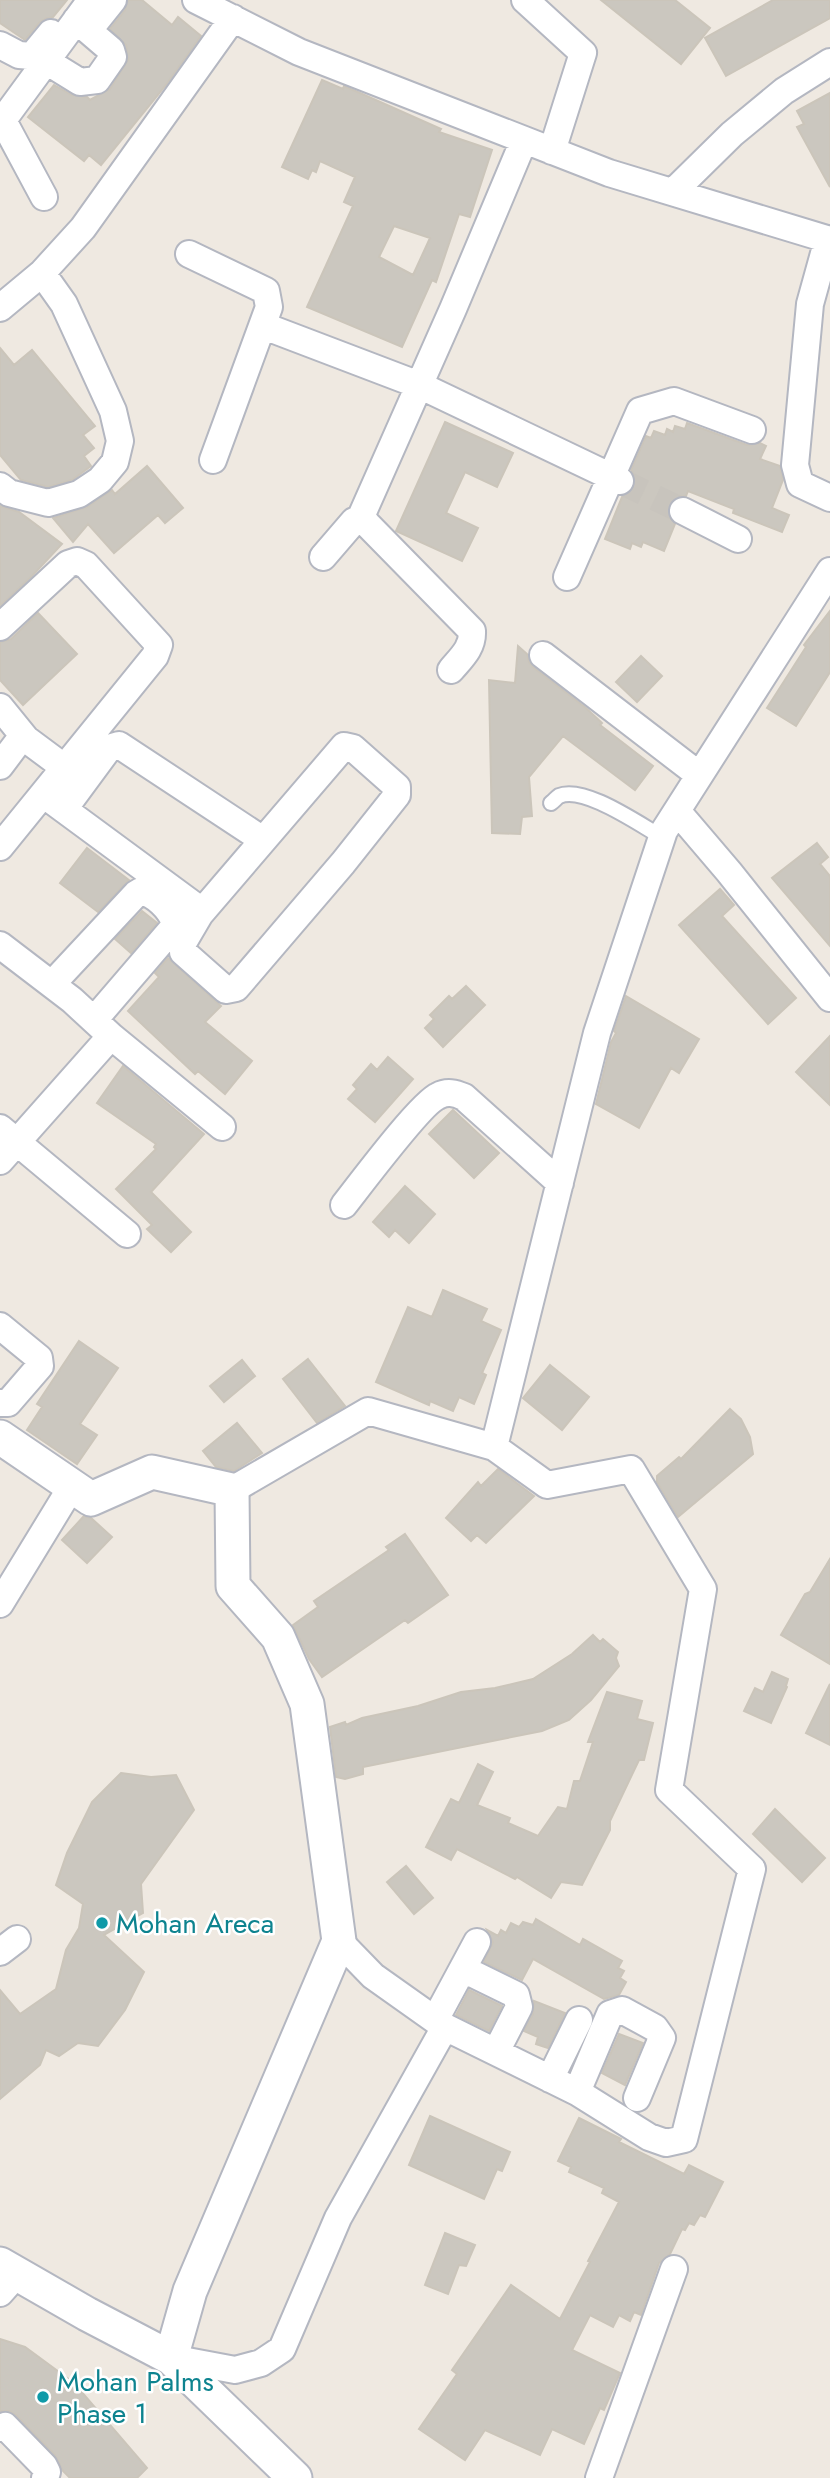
<svg xmlns="http://www.w3.org/2000/svg" width="830" height="2478" font-family="Jost,sans-serif">
  <style>
    .building { fill: #cbc7bf; stroke: #cbc5ba; stroke-width: 2; fill-rule: evenodd }
    .lines { fill: none; stroke-linecap: round; stroke-linejoin: round }
    .minor-tunnel { stroke: #c8c4bd; stroke-width: 26; stroke-dasharray: 26 13; stroke-linecap: butt }
    .service-casing { stroke: #b4b7c1; stroke-width: 18 }
    .minor-casing { stroke: #b4b7c1; stroke-width: 30 }
    .tertiary-casing { stroke: #b4b7c1; stroke-width: 37 }
    .service { stroke: #fff; stroke-width: 14 }
    .minor { stroke: #fff; stroke-width: 26 }
    .tertiary { stroke: #fff; stroke-width: 33 }
    .culture-dot { fill: #0f9aa8; stroke: #fff; stroke-width: 2.5 }
    .labels { text-anchor: middle; dominant-baseline: central; stroke-width: 5; stroke-linejoin: round; paint-order: stroke }
    .culture-label { font-size: 28px; fill: #0d838f; stroke: #fff; text-anchor: start }
  </style>
  <rect width="100%" height="100%" fill="#efe9e1"/>
  <!-- building -->
  <path class="building" d="M0 0H67L53 17 45 19 39 23 25 40 0 23Z
    M128 0H142L172 25 178 17 201 36 166 85 101 165 89 155 84 161 28 117 54 85 72 95 87 97 90 100 110 89 128 60 126 45 110 29 125 10Z
    M601 0H675L710 28 681 64Z
    M773 0H830V18L726 76 705 38Z
    M322 80 343 89 344 86 360 93 441 129 439 132 492 150 470 217 459 214 436 282 432 280 402 347 307 307 353 206 344 202 355 177 320 161 316 172 312 170 308 179 282 167ZM394 226 430 238 413 275 379 257Z
    M830 93V187L797 127 804 124 797 111Z
    M0 348 14 365 32 350 95 426 83 435 94 448 84 456 91 466 72 480 48 487 21 480 0 455Z
    M445 422 513 453 497 487 465 472 446 513 478 528 462 561 396 531Z
    M687 423 747 445 760 443 766 446 760 459 780 466 783 480 772 508 789 515 782 532 733 513 734 509 688 491 686 496 675 497 669 505 667 513 675 524 664 551 643 542 641 547 632 543 630 549 605 539 622 497 629 494 634 487 636 479 631 470 646 436 651 438 654 431 665 435 667 429 673 432 675 426 685 429Z
    M147 466 183 508 165 523 158 515 114 553 88 524 73 542 53 518 87 507 112 490 115 494Z
    M0 506 19 512 62 544 32 576 0 606Z
    M830 611V672L796 726 767 708 806 647 804 645Z
    M38 613 77 654 23 705 0 680V642L11 639Z
    M518 646 527 654 529 662 533 667 586 708 602 723 600 725 653 766 635 790 563 736 529 777 532 816 522 817 520 834 492 833 489 680 515 683Z
    M641 656 662 676 637 702 616 682Z
    M817 843 828 857 820 864 830 876V946L772 878Z
    M87 848 129 880 98 912 60 883Z
    M720 889 734 905 722 916 796 998 768 1024 679 925Z
    M142 911 157 923 131 953 115 939Z
    M168 958 221 1006 205 1022 252 1061 225 1094 198 1071 195 1074 128 1011 159 977 155 973Z
    M466 986 485 1005 443 1047 425 1028 434 1019 430 1015 449 996 452 999Z
    M626 996 699 1039 679 1073 671 1068 639 1128 596 1104 611 1042 616 1033 614 1031Z
    M830 1036V1105L796 1072Z
    M388 1057 413 1079 375 1122 348 1099 357 1089 353 1085 371 1064 377 1070Z
    M123 1066 204 1134 151 1192 191 1232 171 1252 147 1229 152 1225 116 1189 156 1149 154 1147 156 1144 97 1103Z
    M453 1110 499 1153 474 1178 429 1134Z
    M405 1186 435 1214 409 1243 395 1230 389 1237 373 1222Z
    M443 1290 487 1309 481 1321 501 1330 482 1373 486 1375 474 1404 459 1397 453 1411 430 1401 429 1405 376 1382 408 1307 432 1317Z
    M79 1341 118 1368 80 1424 97 1435 77 1464 27 1430 42 1407 37 1404Z
    M308 1359 345 1406 317 1423 283 1379Z
    M242 1360 255 1376 224 1402 210 1386Z
    M550 1365 589 1397 562 1430 523 1398Z
    M730 1409 741 1419 750 1437 753 1454 678 1517 657 1482V1476L679 1457 681 1459Z
    M237 1423 262 1453 234 1471 216 1467 203 1451Z
    M498 1469 534 1496 486 1543 477 1535 471 1541 446 1518 478 1482 481 1486Z
    M84 1516 91 1518 112 1537 87 1563 62 1540Z
    M405 1534 448 1595 408 1623 405 1620 322 1677 309 1659 293 1625 318 1607 314 1601 389 1550 386 1547Z
    M830 1559V1664L781 1635 805 1594 810 1592Z
    M593 1635 600 1642 603 1639 618 1652 616 1658 619 1666 591 1700 569 1720 542 1731 363 1767V1774L345 1779 336 1777 330 1727 345 1722 346 1725 362 1718 418 1706 461 1692 495 1688 533 1679 572 1654Z
    M772 1672 788 1679 786 1686 787 1687 771 1723 744 1711 755 1688 763 1692Z
    M830 1684V1745L806 1733Z
    M607 1692 642 1701 637 1719 653 1723 644 1760H639L610 1821V1830L582 1885 561 1882 551 1898 517 1877 515 1879 457 1849 451 1860 426 1847 451 1799 459 1803 478 1764 493 1772 477 1805 510 1818 508 1823 538 1836 558 1807 567 1809 574 1781H580L593 1742H588Z
    M121 1773 151 1777 176 1775 194 1810 141 1884 143 1913 104 1935 144 1972 125 2010 98 2046 78 2043 59 2056 46 2050 40 2065 0 2099V1990L20 2014 56 1989 66 1950 79 1928 83 1904 56 1885 67 1853 92 1802Z
    M775 1809 825 1858 802 1882 753 1834Z
    M406 1866 433 1898 414 1914 387 1882Z
    M536 1919 580 1945 583 1939 622 1961 618 1968 624 1971 620 1978 626 1982 619 1995 604 1999 533 1959 522 1980 484 1962 493 1942 487 1930 498 1936 501 1930 506 1933 511 1923 519 1927 523 1922 533 1925Z
    M469 1990 502 2006 489 2031 456 2015Z
    M534 2001 565 2013 548 2048 536 2044 538 2037 524 2031 533 2014Z
    M619 2034 643 2043 625 2085 602 2073Z
    M430 2116 510 2152 502 2171 497 2169 484 2199 409 2165Z
    M579 2118 621 2139 619 2142 684 2174 689 2165 723 2182 705 2217 700 2215 694 2225 689 2223 685 2230 682 2229 670 2254 659 2263 641 2315 634 2312 630 2321 619 2315 613 2327 590 2315 572 2350 620 2373 604 2410 600 2408 584 2444 552 2429 540 2455 485 2430 465 2460 419 2429 457 2374 452 2370 511 2285 560 2319 590 2262 588 2261 619 2202 602 2193 604 2188 569 2172 571 2167 558 2161Z
    M445 2233 475 2245 466 2266 459 2265 448 2294 425 2285Z
    M0 2339 25 2347 74 2383 147 2468 137 2478H70L63 2471 55 2455 16 2415 9 2411H0Z"/>
  <g class="lines">
    <!-- minor-tunnel -->
    <path class="minor-tunnel" d="M620 481 683 511"/>
    <defs>
      <path id="service" d="M551 803C554 801 556 798 559 796 584 785 640 825 662 837"/>
      <path id="minor" d="M196 0 299 52 609 173 830 240
        M525 0 583 53 552 151
        M89 30 113 0
        M0 45 19 55 32 56 51 33
        M46 61 80 82 97 80 113 57 111 50 76 20
        M0 115 44 197
        M3 120 91 0
        M673 192 732 134 784 91 830 62
        M828 239 810 304 795 465 800 484 830 498
        M189 254 266 291 269 307 213 460
        M0 308 42 273 83 228 233 18
        M264 326 419 385 620 481
        M0 486 9 493 48 503 79 494 100 480 115 462 120 441 113 411 64 304 42 273
        M683 511 738 539
        M360 519 453 309 524 140
        M323 557 354 521 360 519 368 525 472 631C473 648 461 658 451 670
        M567 577 640 411 674 401 752 430
        M0 627 68 564 77 561 86 565 159 645 155 656 0 847
        M543 655 699 775
        M0 707 26 739
        M0 766 18 742 26 739 65 768
        M43 794 195 906 200 914 183 943V952L226 990 236 988 343 863 397 795V787L353 748 344 746 200 914
        M64 809 109 748 119 745 263 840
        M677 811 729 872 830 998
        M0 945 72 1000 111 1036 0 1161
        M52 984 136 894 141 891C156 895 169 908 175 922L173 928 94 1020
        M111 1036 222 1127
        M0 1128 127 1234
        M344 1205C359 1186 421 1103 438 1096 447 1091 455 1093 464 1097L560 1183
        M0 1326 39 1358 40 1366 8 1403H0
        M232 1490 368 1411 494 1447 597 1033 664 831 830 571
        M0 1604 72 1486
        M339 1941 373 1976 445 2027 577 2092 649 2137 666 2143 684 2139 752 1869 669 1790 703 1589 631 1469 547 1485 494 1447
        M0 1952 17 1939
        M463 1969 516 1995 519 2007 496 2052
        M435 2020 477 1942
        M550 2079 579 2020
        M577 2092 610 2014 622 2010 655 2028 662 2038 637 2098
        M0 2293 17 2274
        M171 2358 235 2370 261 2363 282 2349 338 2218 445 2027
        M0 2428 5 2426 44 2466 47 2472 45 2478
        M599 2478 674 2269"/>
      <path id="tertiary" d="M0 1437 91 1499 152 1472 232 1490 233 1586 278 1637 307 1704 339 1941 190 2291 171 2358
        M0 2264 87 2314 171 2358 295 2478"/>
    </defs>
    <!-- service casing -->
    <use href="#service" class="service-casing"/>
    <!-- minor casing -->
    <use href="#minor" class="minor-casing"/>
    <!-- tertiary casing -->
    <use href="#tertiary" class="tertiary-casing"/>
    <!-- service -->
    <use href="#service" class="service"/>
    <!-- minor -->
    <use href="#minor" class="minor"/>
    <!-- tertiary -->
    <use href="#tertiary" class="tertiary"/>
  </g>
  <!-- markers -->
  <g class="culture-dot">
    <circle cx="102" cy="1923" r="7"/>
    <circle cx="43" cy="2397" r="7"/>
  </g>
  <g class="labels">
    <!-- culture labels -->
    <g class="culture-label">
      <text x="116" y="1923">Mohan Areca</text>
      <text x="57" y="2381">Mohan Palms<tspan x="57" dy="32">Phase 1</tspan></text>
    </g>
  </g>
</svg>
